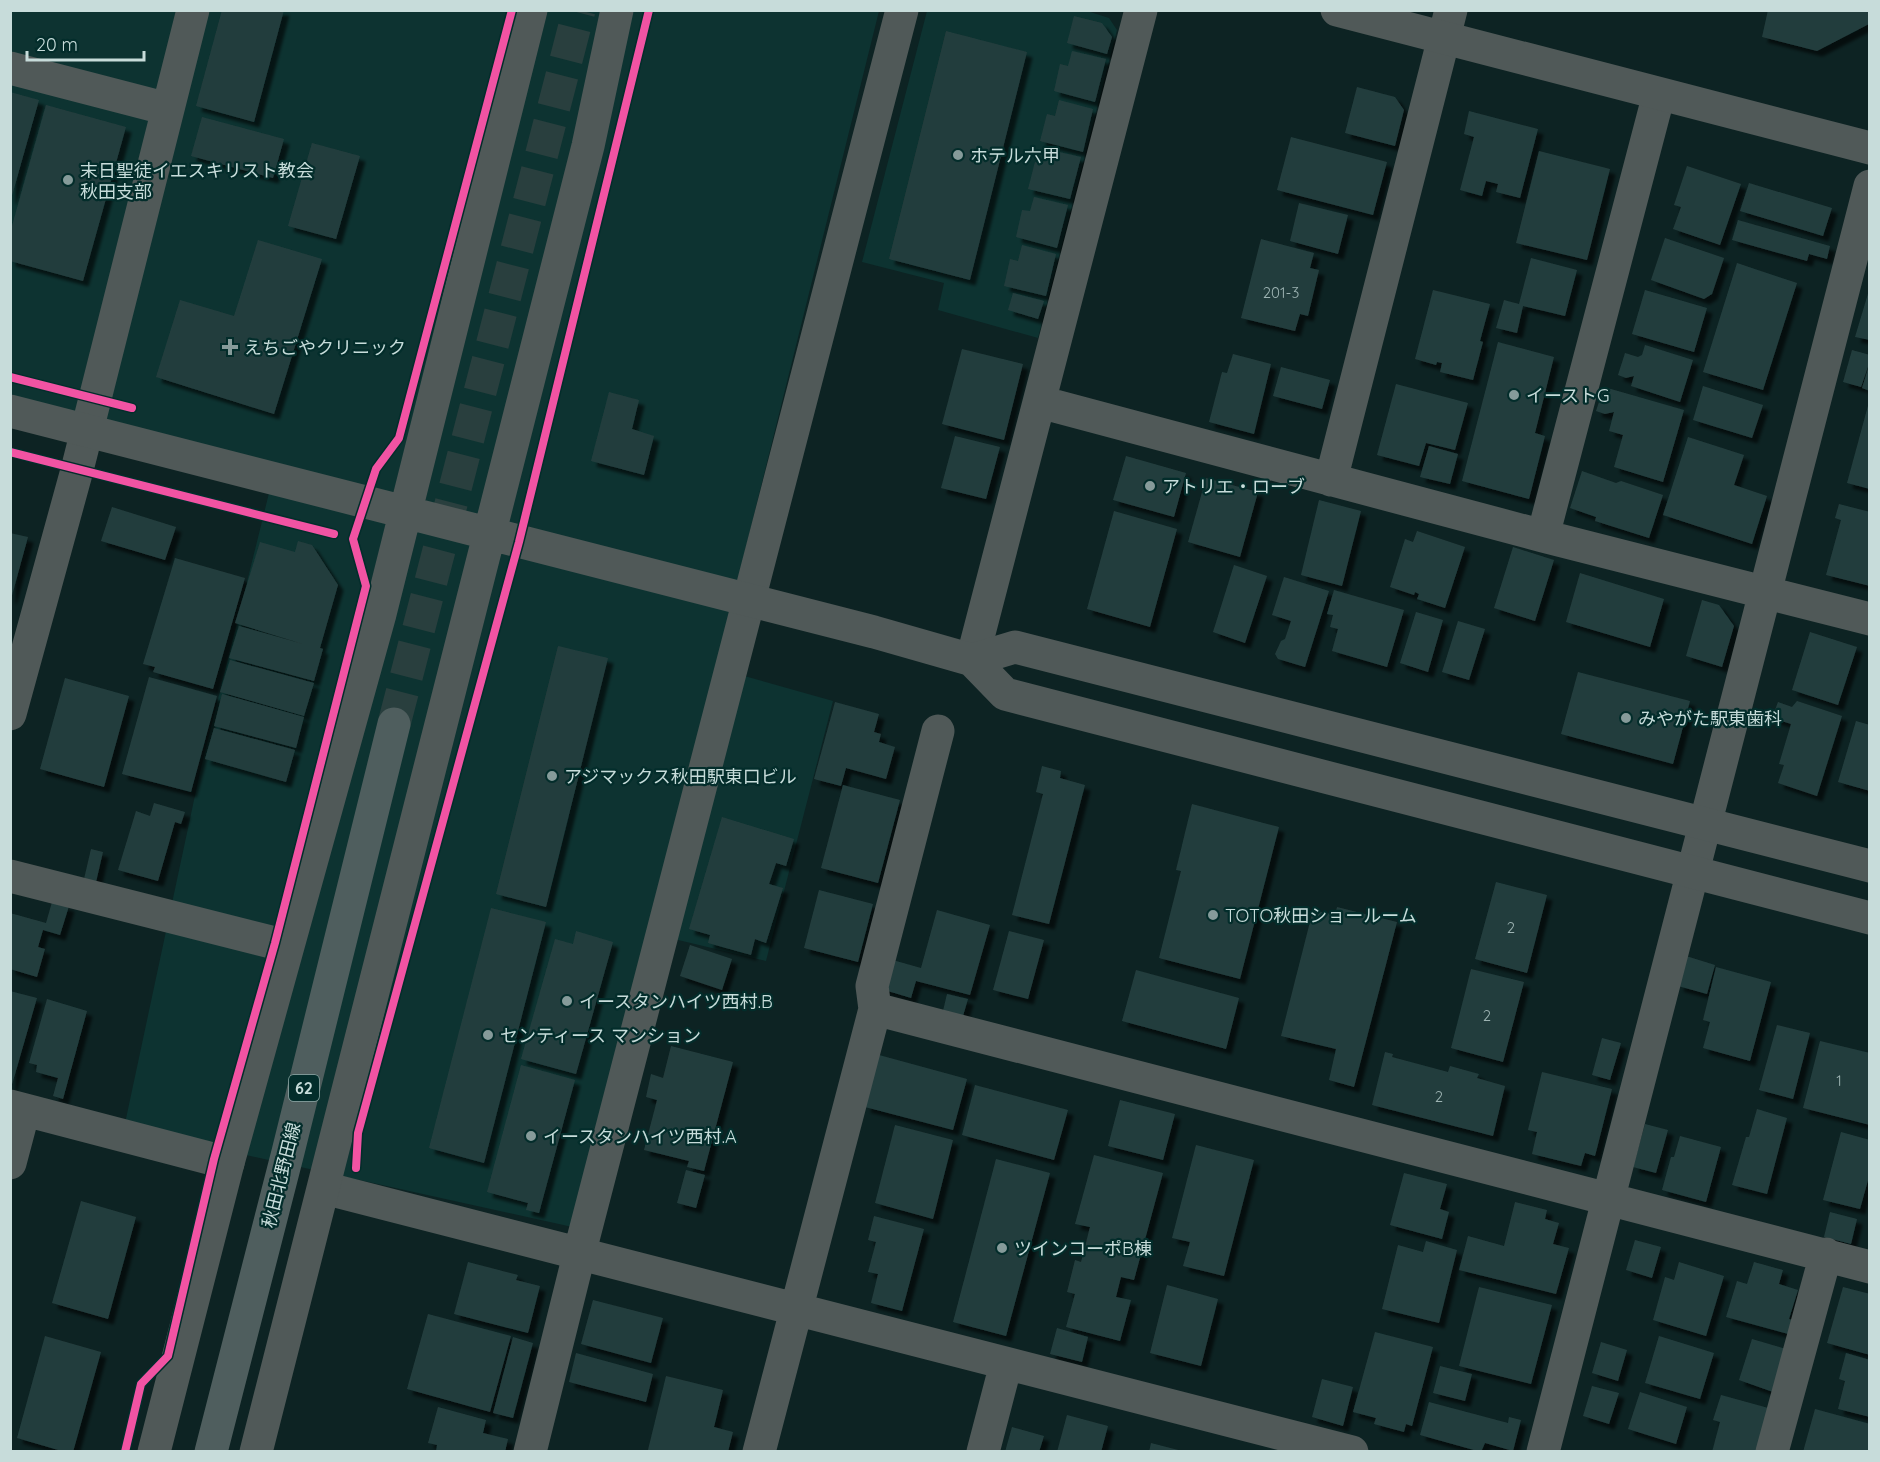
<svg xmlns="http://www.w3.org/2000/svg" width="1880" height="1462" font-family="Quicksand,'Noto Sans JP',sans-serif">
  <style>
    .built { fill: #0d3331 }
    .building { fill: #243d3d; filter: url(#shadow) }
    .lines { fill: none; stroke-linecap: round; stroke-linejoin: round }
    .motorway-tunnel { stroke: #293f3e; stroke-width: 33; stroke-dasharray: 33 16; stroke-linecap: butt }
    .minor { stroke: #505958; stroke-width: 33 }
    .tertiary { stroke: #505958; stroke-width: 33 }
    .motorway { stroke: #4f5e5e; stroke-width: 33 }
    .cycleway-casing { stroke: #032d2b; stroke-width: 11 }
    .cycleway { stroke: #f153a3; stroke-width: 8 }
    .poi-dot { fill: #869b9a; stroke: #032d2b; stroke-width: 2 }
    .labels { text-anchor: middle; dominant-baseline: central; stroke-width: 4.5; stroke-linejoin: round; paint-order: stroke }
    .number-label { font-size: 15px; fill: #9eb4b3 }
    .shield { fill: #032d2b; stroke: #8ca8a6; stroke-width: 1.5 }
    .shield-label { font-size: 16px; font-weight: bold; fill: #c7dcda }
    .poi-label { font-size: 18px; fill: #c7dcda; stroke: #032d2b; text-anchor: start }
    .street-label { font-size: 18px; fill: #c7dcda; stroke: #032d2b }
  </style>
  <defs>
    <filter id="shadow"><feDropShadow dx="5.5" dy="5.5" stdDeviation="1.5" flood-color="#0009"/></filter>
  </defs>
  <rect width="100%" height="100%" fill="#0d2323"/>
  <!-- built -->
  <path class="built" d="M1084 10 1109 18 1117 30 1038 338 938 310 944 283 862 262 927 11Z
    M10 11H879L716 668 833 701 766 961 674 939 595 1232 124 1128 200 772 270 489 11 422Z"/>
  <!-- building -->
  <path class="building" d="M222 10H284L254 122 196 106Z
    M1768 10H1870V21L1869 24 1817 51 1762 37Z
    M1074 16 1102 23 1112 37 1107 54 1067 43Z
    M946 31 1027 52 970 280 889 259Z
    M1072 51 1106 59 1095 102 1054 91 1060 64 1068 66Z
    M1357 87 1395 97 1404 110 1395 146 1345 133Z
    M10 92 39 100 11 199H10Z
    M1059 100 1093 109 1083 152 1040 141 1047 114 1055 116Z
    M46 105 126 127 83 281 10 261V233Z
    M1469 111 1538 129 1520 198 1496 192 1498 184 1486 181 1482 196 1460 190 1474 137 1464 134Z
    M202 117 284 139 273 178 191 156Z
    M1291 137 1387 162 1373 215 1277 190Z
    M312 143 360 156 336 239 288 226Z
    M1046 149 1081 157 1070 199 1028 189 1035 162 1043 164Z
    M1539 151 1610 169 1587 260 1516 243Z
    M1687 166 1741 184 1720 245 1673 229 1681 207 1674 205Z
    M1749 183 1832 208 1823 236 1740 211Z
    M1034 197 1068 205 1057 248 1016 237 1022 210 1030 211Z
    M1299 203 1348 215 1338 254 1290 241Z
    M1738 220 1830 246 1827 259 1809 254 1807 261 1732 240Z
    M1665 238 1724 258 1712 294 1704 299 1651 280Z
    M1261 239 1314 253 1310 268 1319 270 1308 316 1300 314 1295 331 1241 318Z
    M258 240 322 259 274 414 156 377 180 300 234 316Z
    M1022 245 1056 254 1046 296 1004 286 1010 259 1018 261Z
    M1531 258 1577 270 1565 316 1523 306 1517 333 1496 328 1504 300 1519 304Z
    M1737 263 1797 283 1763 390 1703 372Z
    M1870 287V340L1855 337Z
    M1433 290 1490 304 1480 341 1483 342 1473 380 1440 372 1442 363 1437 362 1436 365 1415 359Z
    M1645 290 1707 308 1694 352 1632 334Z
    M1013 293 1044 301 1038 319 1008 310Z
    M1498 342 1554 357 1535 433 1545 436 1529 499 1462 481Z
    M1645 345 1693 360 1680 402 1631 386 1634 376 1626 378 1618 375 1625 353 1638 357 1642 355Z
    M962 349 1023 364 1004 440 942 424Z
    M1852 350 1870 355V361L1861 387 1843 382Z
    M1233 354 1271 364 1254 434 1209 422 1222 372 1227 373Z
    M1870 362V391L1862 388Z
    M1281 367 1330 380 1322 409 1273 396Z
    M1396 384 1468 403 1455 450 1426 443 1419 466 1377 455Z
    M1703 386 1763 405 1752 438 1693 420Z
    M1604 387 1684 410 1663 482 1614 467 1623 435 1609 431 1614 412 1605 414 1596 411Z
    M609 392 639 400 632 429 654 436 644 475 591 461Z
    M1869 402H1870V489L1847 483Z
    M955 436 1000 447 986 499 941 488Z
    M1688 437 1744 455 1734 485 1767 496 1752 544 1663 515Z
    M1429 446 1458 454 1450 484 1420 477Z
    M1126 456 1186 473 1174 517 1113 500Z
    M1582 471 1616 483 1621 481 1663 495 1649 538 1595 521 1596 517 1570 508Z
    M1206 478 1258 492 1240 557 1188 542Z
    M1319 500 1361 511 1342 586 1301 575Z
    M1839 504 1870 512V586L1826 575 1841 520 1835 518Z
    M112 507 176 527 165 560 101 541Z
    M1114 511 1177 529 1150 627 1087 609Z
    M1417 531 1465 547 1445 608 1417 599 1419 594 1415 592 1414 595 1390 587 1405 539 1413 542Z
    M10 533 28 537 11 599H10Z
    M298 541 312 545 338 585 320 648 323 649 314 681 229 658 239 626 303 644 235 623 260 542 295 552Z
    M1513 547 1554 560 1535 621 1494 608Z
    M175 558 245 578 213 689 153 672 155 667 143 664Z
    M1234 565 1267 576 1245 643 1213 632Z
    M1580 573 1664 599 1650 647 1566 622Z
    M1284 577 1329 591 1305 667 1278 659 1275 654 1281 641 1285 639 1291 621 1272 615Z
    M1334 590 1404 610 1387 667 1332 651 1338 629 1330 627 1333 615 1327 614Z
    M1702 600 1719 605 1734 626 1722 667 1686 656Z
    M1416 612 1443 620 1428 672 1400 663Z
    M1458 621 1485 629 1469 680 1442 672Z
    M1810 632 1857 647 1838 705 1792 690Z
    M558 646 608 658 546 907 496 894Z
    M230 660 314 683 304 716 220 692Z
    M1578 672 1690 701 1673 764 1561 734Z
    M149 677 217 696 191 792 122 774Z
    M65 678 129 696 104 787 40 769Z
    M222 694 304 717 296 748 214 726Z
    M1797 701 1842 716 1817 796 1778 783 1784 765 1779 764 1791 724 1772 718 1778 702 1792 707Z
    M835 702 879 714 874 732 881 734 879 742 895 747 886 779 846 768 841 786 814 779Z
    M1856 721 1870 725V791L1838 782Z
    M214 728 295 750 286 782 205 759Z
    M1042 766 1061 771 1060 778 1085 785 1049 924 1012 915 1043 794 1036 792Z
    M843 785 900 800 878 883 821 868Z
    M154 803 185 812 181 824 175 822 158 881 118 870 136 811 150 816Z
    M1192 804 1279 827 1240 979 1159 958 1181 871 1176 870Z
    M722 817 794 839 786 866 776 863 769 884 783 888 766 943 755 939 751 955 708 943 710 935 689 929Z
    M91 849 103 852 96 882 84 879Z
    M1496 882 1547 895 1527 973 1475 959Z
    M819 890 873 904 858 962 804 948Z
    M52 902 69 906 60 935 43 930 38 947 45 949 37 977 10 969V913L46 923Z
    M1337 907 1397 922 1354 1087 1329 1080 1336 1049 1281 1036 1313 910 1335 915Z
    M491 908 546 922 484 1163 429 1148Z
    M937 910 990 925 970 995 916 981 911 998 881 989 889 959 921 968Z
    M576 931 613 942 576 1074 521 1059 555 939 573 944Z
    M1009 931 1044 940 1028 999 993 990Z
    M690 945 732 959 722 990 680 976Z
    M1686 956 1715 965 1707 994 1678 986Z
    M1716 967 1771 982 1750 1061 1703 1048 1710 1022 1703 1020Z
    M1471 969 1524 982 1503 1062 1451 1048Z
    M1136 970 1239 998 1226 1049 1122 1021Z
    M10 991 37 998 11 1088H10Z
    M947 994 968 999 963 1016 943 1011Z
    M47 999 87 1011 63 1099 53 1096 58 1078 36 1072 37 1065 29 1063Z
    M1777 1025 1810 1033 1793 1099 1759 1090Z
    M1602 1038 1621 1043 1610 1080 1592 1075Z
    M1820 1041 1870 1053V1125L1803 1108Z
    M671 1046 733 1062 704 1171 687 1167 689 1161 644 1150 657 1100 646 1097 651 1074 663 1078Z
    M1385 1052 1393 1054 1392 1057 1448 1072 1450 1066 1479 1074 1477 1078 1505 1086 1493 1136 1372 1105Z
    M879 1055 967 1079 953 1130 865 1107Z
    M521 1065 575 1080 539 1213 526 1210 528 1203 487 1192Z
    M1542 1072 1612 1089 1595 1156 1585 1153 1581 1166 1532 1154 1537 1132 1528 1130Z
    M975 1085 1068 1110 1054 1160 962 1135Z
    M1120 1100 1175 1114 1163 1160 1108 1146Z
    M1757 1109 1787 1118 1767 1194 1732 1185 1746 1137H1749Z
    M1645 1124 1668 1130 1656 1173 1633 1167Z
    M895 1125 953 1140 933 1219 875 1203Z
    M1841 1132 1870 1140V1173L1860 1209 1823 1200Z
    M1680 1136 1721 1147 1706 1202 1662 1190 1671 1157H1674Z
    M1196 1145 1254 1160 1224 1276 1183 1266 1190 1242 1172 1238Z
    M1094 1155 1163 1173 1134 1280 1121 1277 1116 1297 1131 1300 1120 1341 1066 1327 1075 1294 1067 1292 1075 1260 1081 1262 1090 1227 1075 1224Z
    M996 1159 1050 1173 1006 1336 953 1322Z
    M686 1170 705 1175 696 1208 677 1203Z
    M1404 1173 1447 1184 1440 1209 1449 1212 1442 1239 1390 1225Z
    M81 1201 136 1217 108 1319 52 1303Z
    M1515 1202 1547 1210 1545 1219 1559 1223 1553 1244 1569 1248 1556 1294 1459 1270 1468 1236 1504 1246Z
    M1830 1212 1857 1219 1851 1244 1824 1237Z
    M874 1216 924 1229 902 1311 871 1303 878 1274 868 1272 876 1242 868 1240Z
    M1635 1240 1661 1247 1652 1278 1626 1270Z
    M1426 1241 1457 1250 1439 1323 1382 1309 1398 1245 1423 1252Z
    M468 1262 518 1275 516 1280 540 1286 528 1333 454 1314Z
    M1679 1262 1724 1276 1706 1336 1653 1320 1665 1277 1674 1280Z
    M1754 1262 1783 1270 1779 1284 1798 1290 1789 1319 1796 1321 1792 1335 1726 1317 1737 1281 1747 1284Z
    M1167 1285 1218 1299 1201 1366 1150 1353Z
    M1479 1287 1552 1305 1531 1384 1459 1366Z
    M1843 1287 1870 1294V1355L1827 1343Z
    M593 1300 663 1318 651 1363 581 1344Z
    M428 1314 511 1336 490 1412 407 1389Z
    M1057 1328 1088 1337 1082 1362 1050 1354Z
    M1375 1332 1433 1347 1412 1426 1406 1424 1404 1432 1374 1424 1376 1418 1353 1412Z
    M45 1336 101 1352 73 1452H65L17 1438Z
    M1659 1336 1714 1353 1700 1399 1645 1383Z
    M513 1337 533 1343 513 1418 493 1413Z
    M1752 1339 1786 1349 1773 1392 1739 1380Z
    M1601 1342 1627 1350 1618 1381 1592 1373Z
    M576 1353 653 1374 646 1402 569 1382Z
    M1846 1353 1870 1360V1417L1838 1409 1845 1381 1839 1379Z
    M1440 1366 1472 1374 1465 1401 1433 1393Z
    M666 1376 723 1390 714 1427 733 1432 728 1452H655L648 1450Z
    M1322 1379 1353 1387 1343 1426 1312 1417Z
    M1592 1386 1619 1393 1609 1424 1583 1416Z
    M1640 1392 1687 1407 1676 1444 1628 1429Z
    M1721 1395 1772 1409 1760 1452H1712L1720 1422 1713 1420Z
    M1429 1402 1508 1423 1509 1417 1521 1420 1513 1451 1485 1443 1481 1452 1420 1435Z
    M438 1407 486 1420 483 1433 508 1439 505 1452H436L437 1445 428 1443Z
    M1815 1409 1870 1424 1869 1452H1803Z
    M1067 1415 1108 1426 1101 1452H1057Z
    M1012 1427 1044 1436 1039 1452H1005Z
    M1151 1443 1182 1451V1452H1149Z"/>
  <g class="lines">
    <!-- motorway-tunnel -->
    <path class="motorway-tunnel" d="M394 724 579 10"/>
    <!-- minor -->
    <path class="minor" d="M10 68 168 109
      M1040 402 1543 536 1870 619
      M1331 480 1451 10
      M1543 536 1659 94
      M972 660 1141 10
      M10 714 77 470 193 10
      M10 876 287 946
      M875 1009 872 986 938 731
      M10 1106 228 1163
      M10 1163 24 1110
      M324 1188C668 1273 1010 1364 1352 1452
      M530 1452 580 1251 902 10
      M759 1452 875 1009 1870 1267
      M983 1452 1006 1364
      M1543 1452 1870 186
      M1772 1452 1826 1254"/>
    <!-- tertiary -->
    <path class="tertiary" d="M1337 10 1870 148
      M10 411 874 632 972 660 1005 694 1870 918
      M972 660 1015 647 1870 866
      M154 1452 228 1163 380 614 531 10
      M256 1452 588 146 617 10"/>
    <!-- motorway -->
    <path class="motorway" d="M211 1452 288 1152 394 724"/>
    <defs>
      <path id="cycleway" d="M10 377 132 408
        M10 452 334 534
        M356 1168 358 1133 519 542 649 10
        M125 1452 141 1384 168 1356 214 1159 275 943 366 586 353 539 376 469 399 438 512 10"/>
    </defs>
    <!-- cycleway casing -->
    <use href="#cycleway" class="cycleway-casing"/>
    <!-- cycleway -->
    <use href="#cycleway" class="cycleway"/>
  </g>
  <!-- markers -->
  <g class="poi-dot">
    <circle cx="958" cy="155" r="6"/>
    <circle cx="68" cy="180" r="6"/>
    <path d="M227 338h6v6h6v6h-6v6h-6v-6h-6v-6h6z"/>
    <circle cx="1514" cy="395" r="6"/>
    <circle cx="1150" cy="486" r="6"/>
    <circle cx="1626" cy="718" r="6"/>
    <circle cx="552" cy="776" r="6"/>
    <circle cx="1213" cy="915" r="6"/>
    <circle cx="567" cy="1001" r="6"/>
    <circle cx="488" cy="1035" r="6"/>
    <circle cx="531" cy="1136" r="6"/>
    <circle cx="1002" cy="1248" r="6"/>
  </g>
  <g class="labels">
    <!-- number labels -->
    <g class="number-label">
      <text x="1281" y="292">201-3</text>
      <text x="1511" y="927">2</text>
      <text x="1487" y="1015">2</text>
      <text x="1839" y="1080">1</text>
      <text x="1439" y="1096">2</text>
    </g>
    <!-- shield labels -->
    <rect class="shield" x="289" y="1075" width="30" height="26" rx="4.5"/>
    <g class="shield-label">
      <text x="304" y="1088">62</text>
    </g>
    <!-- poi labels -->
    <g class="poi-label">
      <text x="970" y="155">ホテル六甲</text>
      <text x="80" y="170">末日聖徒イエスキリスト教会<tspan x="80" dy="21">秋田支部</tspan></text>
      <text x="244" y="347">えちごやクリニック</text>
      <text x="1526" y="395">イーストG</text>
      <text x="1162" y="486">アトリエ・ローブ</text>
      <text x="1638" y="718">みやがた駅東歯科</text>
      <text x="564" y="776">アジマックス秋田駅東口ビル</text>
      <text x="1225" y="915">TOTO秋田ショールーム</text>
      <text x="579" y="1001">イースタンハイツ西村.B</text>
      <text x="500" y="1035">センティース マンション</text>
      <text x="543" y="1136">イースタンハイツ西村.A</text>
      <text x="1014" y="1248">ツインコーポB棟</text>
    </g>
    <!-- street labels -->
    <g class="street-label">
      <text transform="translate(281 1175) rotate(-76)">秋田北野田線</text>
    </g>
  </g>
  <!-- border -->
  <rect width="1880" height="1462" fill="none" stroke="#c7dcda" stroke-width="24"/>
  <!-- scale -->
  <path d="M27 51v9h117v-9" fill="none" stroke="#c7dcda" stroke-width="3"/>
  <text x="36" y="51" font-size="18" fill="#c7dcda" stroke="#032d2b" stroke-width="4.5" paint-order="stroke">20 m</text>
</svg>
